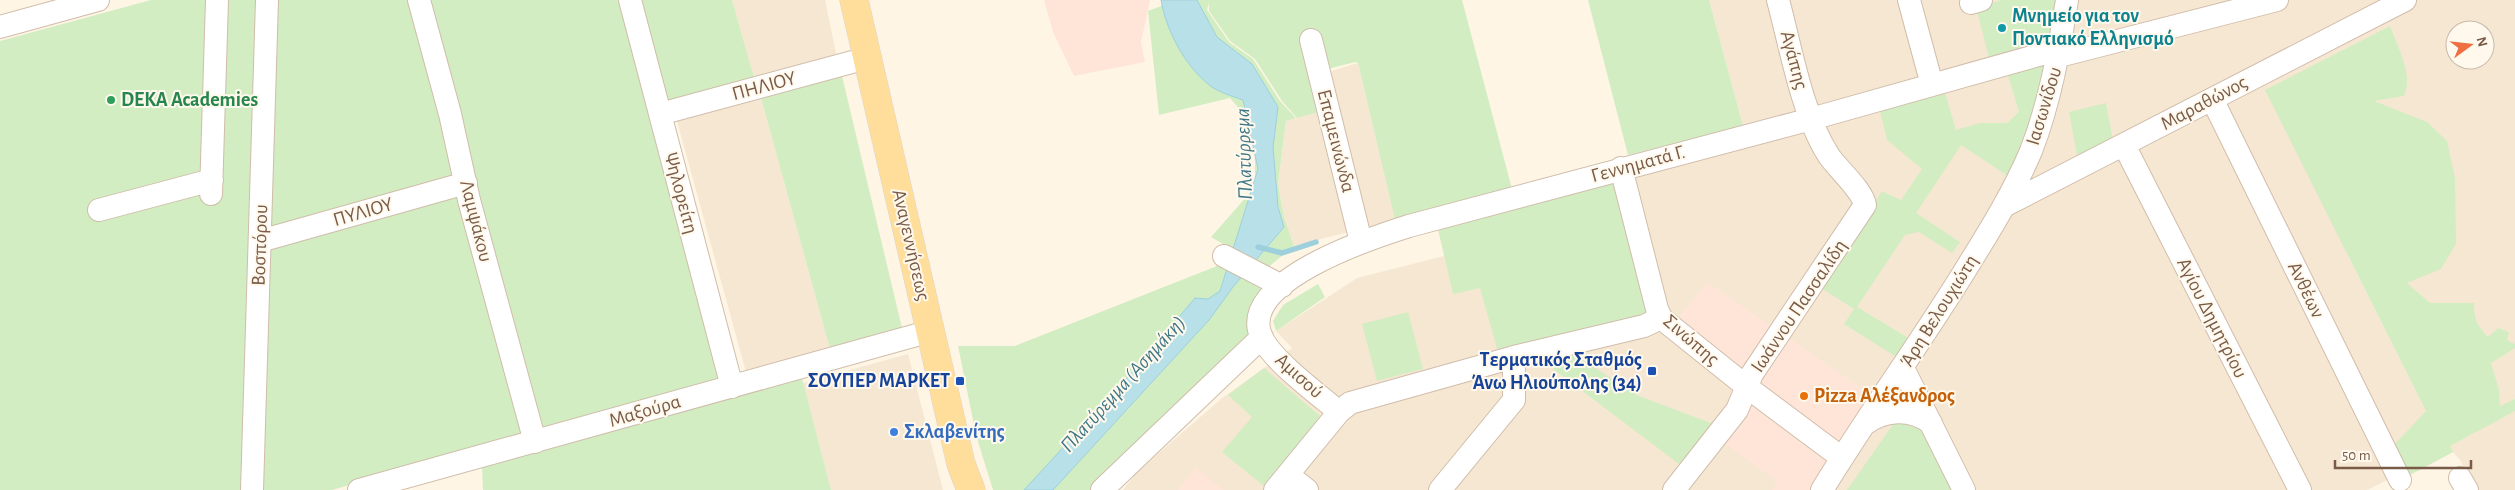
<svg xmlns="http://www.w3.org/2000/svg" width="2515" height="490" font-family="'Alegreya Sans',sans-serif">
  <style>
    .residential { fill: #f6e7d3; fill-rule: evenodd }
    .commercial { fill: #ffe5d8 }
    .green { fill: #d2edc2 }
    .water { fill: #b8e0e9; stroke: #9dd0dc }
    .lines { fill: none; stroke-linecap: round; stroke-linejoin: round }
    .stream { stroke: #9dd0dc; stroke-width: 5.5 }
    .minor-casing { stroke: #d0bdaa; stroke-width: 24 }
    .major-casing { stroke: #dcd4cf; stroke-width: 29 }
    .minor { stroke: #fff; stroke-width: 22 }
    .major { stroke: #ffde9b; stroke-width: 28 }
    .culture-dot { fill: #0f9aa8; stroke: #fff9ed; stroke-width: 2 }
    .leisure-dot { fill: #2e9e5b; stroke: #fff9ed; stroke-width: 2 }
    .transit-dot { fill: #1a4fb4; stroke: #fff9ed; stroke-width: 2 }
    .food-dot { fill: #e8710a; stroke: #fff9ed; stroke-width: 2 }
    .shop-dot { fill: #3f7fe0; stroke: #fff9ed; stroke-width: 2 }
    .labels { text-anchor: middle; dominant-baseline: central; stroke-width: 4; stroke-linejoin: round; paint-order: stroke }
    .culture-label { font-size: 20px; font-weight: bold; fill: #0d838f; stroke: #fff9ed; text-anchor: start }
    .street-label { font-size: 20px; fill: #795b48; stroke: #fff9ed }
    .leisure-label { font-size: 20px; font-weight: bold; fill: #27864d; stroke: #fff9ed; text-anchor: start }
    .transit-label { font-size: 20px; font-weight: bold; fill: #164399; stroke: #fff9ed; text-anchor: end }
    .food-label { font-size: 20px; font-weight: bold; fill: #c56008; stroke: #fff9ed; text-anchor: start }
    .shop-label { font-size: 20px; font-weight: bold; fill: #366cbe; stroke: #fff9ed; text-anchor: start }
    .water-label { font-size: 21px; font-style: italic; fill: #3d7787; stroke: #fff9ed }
  </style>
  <rect width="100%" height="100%" fill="#fef5e5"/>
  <!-- residential -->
  <path class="residential" d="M732 0H825L837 58 755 81Z
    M1709 0H2057L2051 46 1743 126Z
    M2072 0H2515V490H2476L2460 460 2453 452 2408 476 2406 471 2367 490H1123L1137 472 1221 399 1292 348 1276 331 1357 278 1444 256 1437 226 2064 56ZM2455 30H2485V60H2455Z
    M1358 63 1395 220 1294 246 1284 217 1278 184 1286 121 1334 108 1325 73Z
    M761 98 830 349 746 372 677 121Z
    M908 354 943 490H831L803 383Z"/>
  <!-- commercial -->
  <path class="commercial" d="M1044 0H1150L1141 42 1145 62 1074 76 1053 32Z
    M1707 282 1879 400 1822 490H1772L1777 481 1717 438 1757 378 1676 321Z
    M1196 468 1223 490H1178Z"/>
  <!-- green -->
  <path class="green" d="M151 0H732L755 81 650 110 721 379 332 490H0V41Z
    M1163 0H1462L1512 189 1395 220 1358 63 1355 62 1312 73 1323 111 1297 118 1282 101 1255 59 1230 41 1209 11V3L1207 10 1229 42 1253 59 1280 101 1296 118 1286 121 1278 184 1284 217 1294 246 1266 269 1211 237 1255 187V127L1230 98 1159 115 1148 11 1164 5Z
    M1588 0H1709L1743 126 1628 155Z
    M2002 0H2058L2050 48 1990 62 1976 7Z
    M2390 26C2397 46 2414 75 2404 96L2374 101 2427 122 2447 141 2455 178 2456 244 2441 269 2407 283 2430 303H2474C2474 320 2477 325 2488 337L2498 328 2509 332 2507 340 2515 344V348L2491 363 2499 390 2500 406 2515 399V411L2450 446 2453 452 2408 476 2394 445 2426 411 2265 90Z
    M2048 61 2032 116 2008 176 1961 145 1916 213 1960 242 1952 253 1919 232 1905 235 1857 307 1910 339 1898 358 1844 324 1854 309 1821 288 1882 191 1901 200 1922 169 1887 140 1879 107 1944 89 1956 130 1980 123H2007L2019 112 2007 72Z
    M842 76 902 328 830 349 761 98Z
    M2106 103 2113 141 2078 160 2069 112Z
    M1614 182 1648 310 1642 317 1498 352 1480 288 1453 294 1437 224Z
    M1217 266H1225L1263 286 1245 341 1090 490H993L976 435 958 346H1015Z
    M1318 284 1325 297 1276 331 1273 321 1283 305Z
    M1408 312 1423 369 1377 381 1362 324Z
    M1575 355 1639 396 1716 425 1683 467 1553 369 1561 358Z
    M1264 368 1320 416 1265 487 1222 452 1252 417 1228 395Z
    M802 378 831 490H483L482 466Z
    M1908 403 1952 490H1847Z"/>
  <!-- water -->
  <path class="water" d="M1161 0H1197L1217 37 1252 64 1278 107 1273 147 1278 207 1284 227 1233 287 1209 320 1053 490H1024L1129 376 1195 298 1208 299 1220 291 1258 169 1243 100C1232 96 1217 92 1208 84 1184 64 1166 30 1161 0Z"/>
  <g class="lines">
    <!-- stream -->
    <path class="stream" d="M1258 247 1282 253 1316 242"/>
    <defs>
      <path id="minor" d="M419 0 450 114 469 200 535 442
        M630 0 732 387
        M1909 0 1932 85
        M1971 3 1981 0
        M0 27 98 0
        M1311 40 1361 242
        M2059 56 2277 0
        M2212 99 2400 480
        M660 114 867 58
        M2124 145 2300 490
        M1621 168 1657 309 1661 318 1747 387 1842 458
        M211 194 217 0
        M2004 206 2405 0
        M99 210 212 180
        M260 241 466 183
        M1224 256 1282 286
        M1903 368 1964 490
        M1339 412C1318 394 1274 362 1262 338 1234 282 1374 237 1409 226L1811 119 2060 49
        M1865 424C1885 409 1911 408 1931 423
        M1288 475 1307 490
        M2460 478 2467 490
        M252 490 267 0
        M359 490 931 331
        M1102 490 1262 337
        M1275 490 1339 412 1350 403 1514 357 1644 326 1661 318
        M1440 490 1514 400V357
        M1674 490 1737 410 1752 374 1865 205C1863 191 1838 169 1829 156 1802 115 1791 48 1778 0
        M1822 490C1869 413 1922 341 1969 264 1992 227 2014 191 2031 151 2050 102 2059 51 2067 0"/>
      <path id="major" d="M854 0 961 464 971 490"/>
    </defs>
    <!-- minor casing -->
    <use href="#minor" class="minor-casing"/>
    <!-- major casing -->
    <use href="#major" class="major-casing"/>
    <!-- minor -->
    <use href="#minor" class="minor"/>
    <!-- major -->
    <use href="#major" class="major"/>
  </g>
  <!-- markers -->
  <circle class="culture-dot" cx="2002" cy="28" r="5"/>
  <circle class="leisure-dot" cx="111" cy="100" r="5"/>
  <g class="transit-dot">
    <rect x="1647" y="366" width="10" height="10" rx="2.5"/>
    <rect x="955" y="376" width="10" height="10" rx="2.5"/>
  </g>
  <circle class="food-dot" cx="1804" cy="396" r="5"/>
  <circle class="shop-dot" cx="894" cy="432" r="5"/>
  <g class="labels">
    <!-- culture labels -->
    <g class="culture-label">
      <text x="2012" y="16">Μνημείο για τον<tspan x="2012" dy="23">Ποντιακό Ελληνισμό</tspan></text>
    </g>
    <!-- street labels -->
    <g class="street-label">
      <text transform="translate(1794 60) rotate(75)">Αγάπης</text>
      <text transform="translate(764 86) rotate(-15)">ΠΗΛΙΟΥ</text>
      <text transform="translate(2204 103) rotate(-28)">Μαραθώνος</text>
      <text transform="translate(2044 106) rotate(-73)">Ιασωνίδου</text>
      <text transform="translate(1336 141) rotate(76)">Επαμεινώνδα</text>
      <text transform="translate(1638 164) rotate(-15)">Γεννηματά Γ.</text>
      <text transform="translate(681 193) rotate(75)">Ψηλορείτη</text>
      <text transform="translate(363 212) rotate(-16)">ΠΥΛΙΟΥ</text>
      <text transform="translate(476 221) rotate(76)">Λαμψάκου</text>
      <text transform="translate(260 245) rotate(-88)">Βοσπόρου</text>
      <text transform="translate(911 245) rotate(77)">Αναγεννήσεως</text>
      <text transform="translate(2306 290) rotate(64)">Ανθέων</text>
      <text transform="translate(1799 306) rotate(-56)">Ιωάννου Πασσαλίδη</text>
      <text transform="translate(1939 311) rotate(-58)">Άρη Βελουχιώτη</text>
      <text transform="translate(2212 318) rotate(63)">Αγίου Δημητρίου</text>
      <text transform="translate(1691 340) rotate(41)">Σινώπης</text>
      <text transform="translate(1299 376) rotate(42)">Αμισού</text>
      <text transform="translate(645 411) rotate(-16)">Μαξούρα</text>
    </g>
    <!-- leisure labels -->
    <g class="leisure-label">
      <text x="121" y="100">DEKA Academies</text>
    </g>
    <!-- transit labels -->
    <g class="transit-label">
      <text x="1642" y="360">Τερματικός Σταθμός<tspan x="1642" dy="23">Άνω Ηλιούπολης (34)</tspan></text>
      <text x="950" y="381">ΣΟΥΠΕΡ ΜΑΡΚΕΤ</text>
    </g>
    <!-- food labels -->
    <g class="food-label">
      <text x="1814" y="396">Pizza Αλέξανδρος</text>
    </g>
    <!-- shop labels -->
    <g class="shop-label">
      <text x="904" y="432">Σκλαβενίτης</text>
    </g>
    <!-- water labels -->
    <g class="water-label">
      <text transform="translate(1244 154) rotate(-92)">Πλατύρρεμα</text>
      <text transform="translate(1123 384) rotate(-48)">Πλατύρεμμα (Ασημάκη)</text>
    </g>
  </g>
  <!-- north arrow -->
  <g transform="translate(2470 45) rotate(75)"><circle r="24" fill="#fff9ed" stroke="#c9baab"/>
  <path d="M0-4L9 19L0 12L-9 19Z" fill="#f06f42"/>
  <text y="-8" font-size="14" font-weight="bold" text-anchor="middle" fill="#795b48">N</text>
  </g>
  <!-- scale -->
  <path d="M2335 460v8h136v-8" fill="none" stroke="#795b48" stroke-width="2.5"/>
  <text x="2342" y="460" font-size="15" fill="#795b48" stroke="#fff9ed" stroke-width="4" paint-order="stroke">50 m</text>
</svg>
